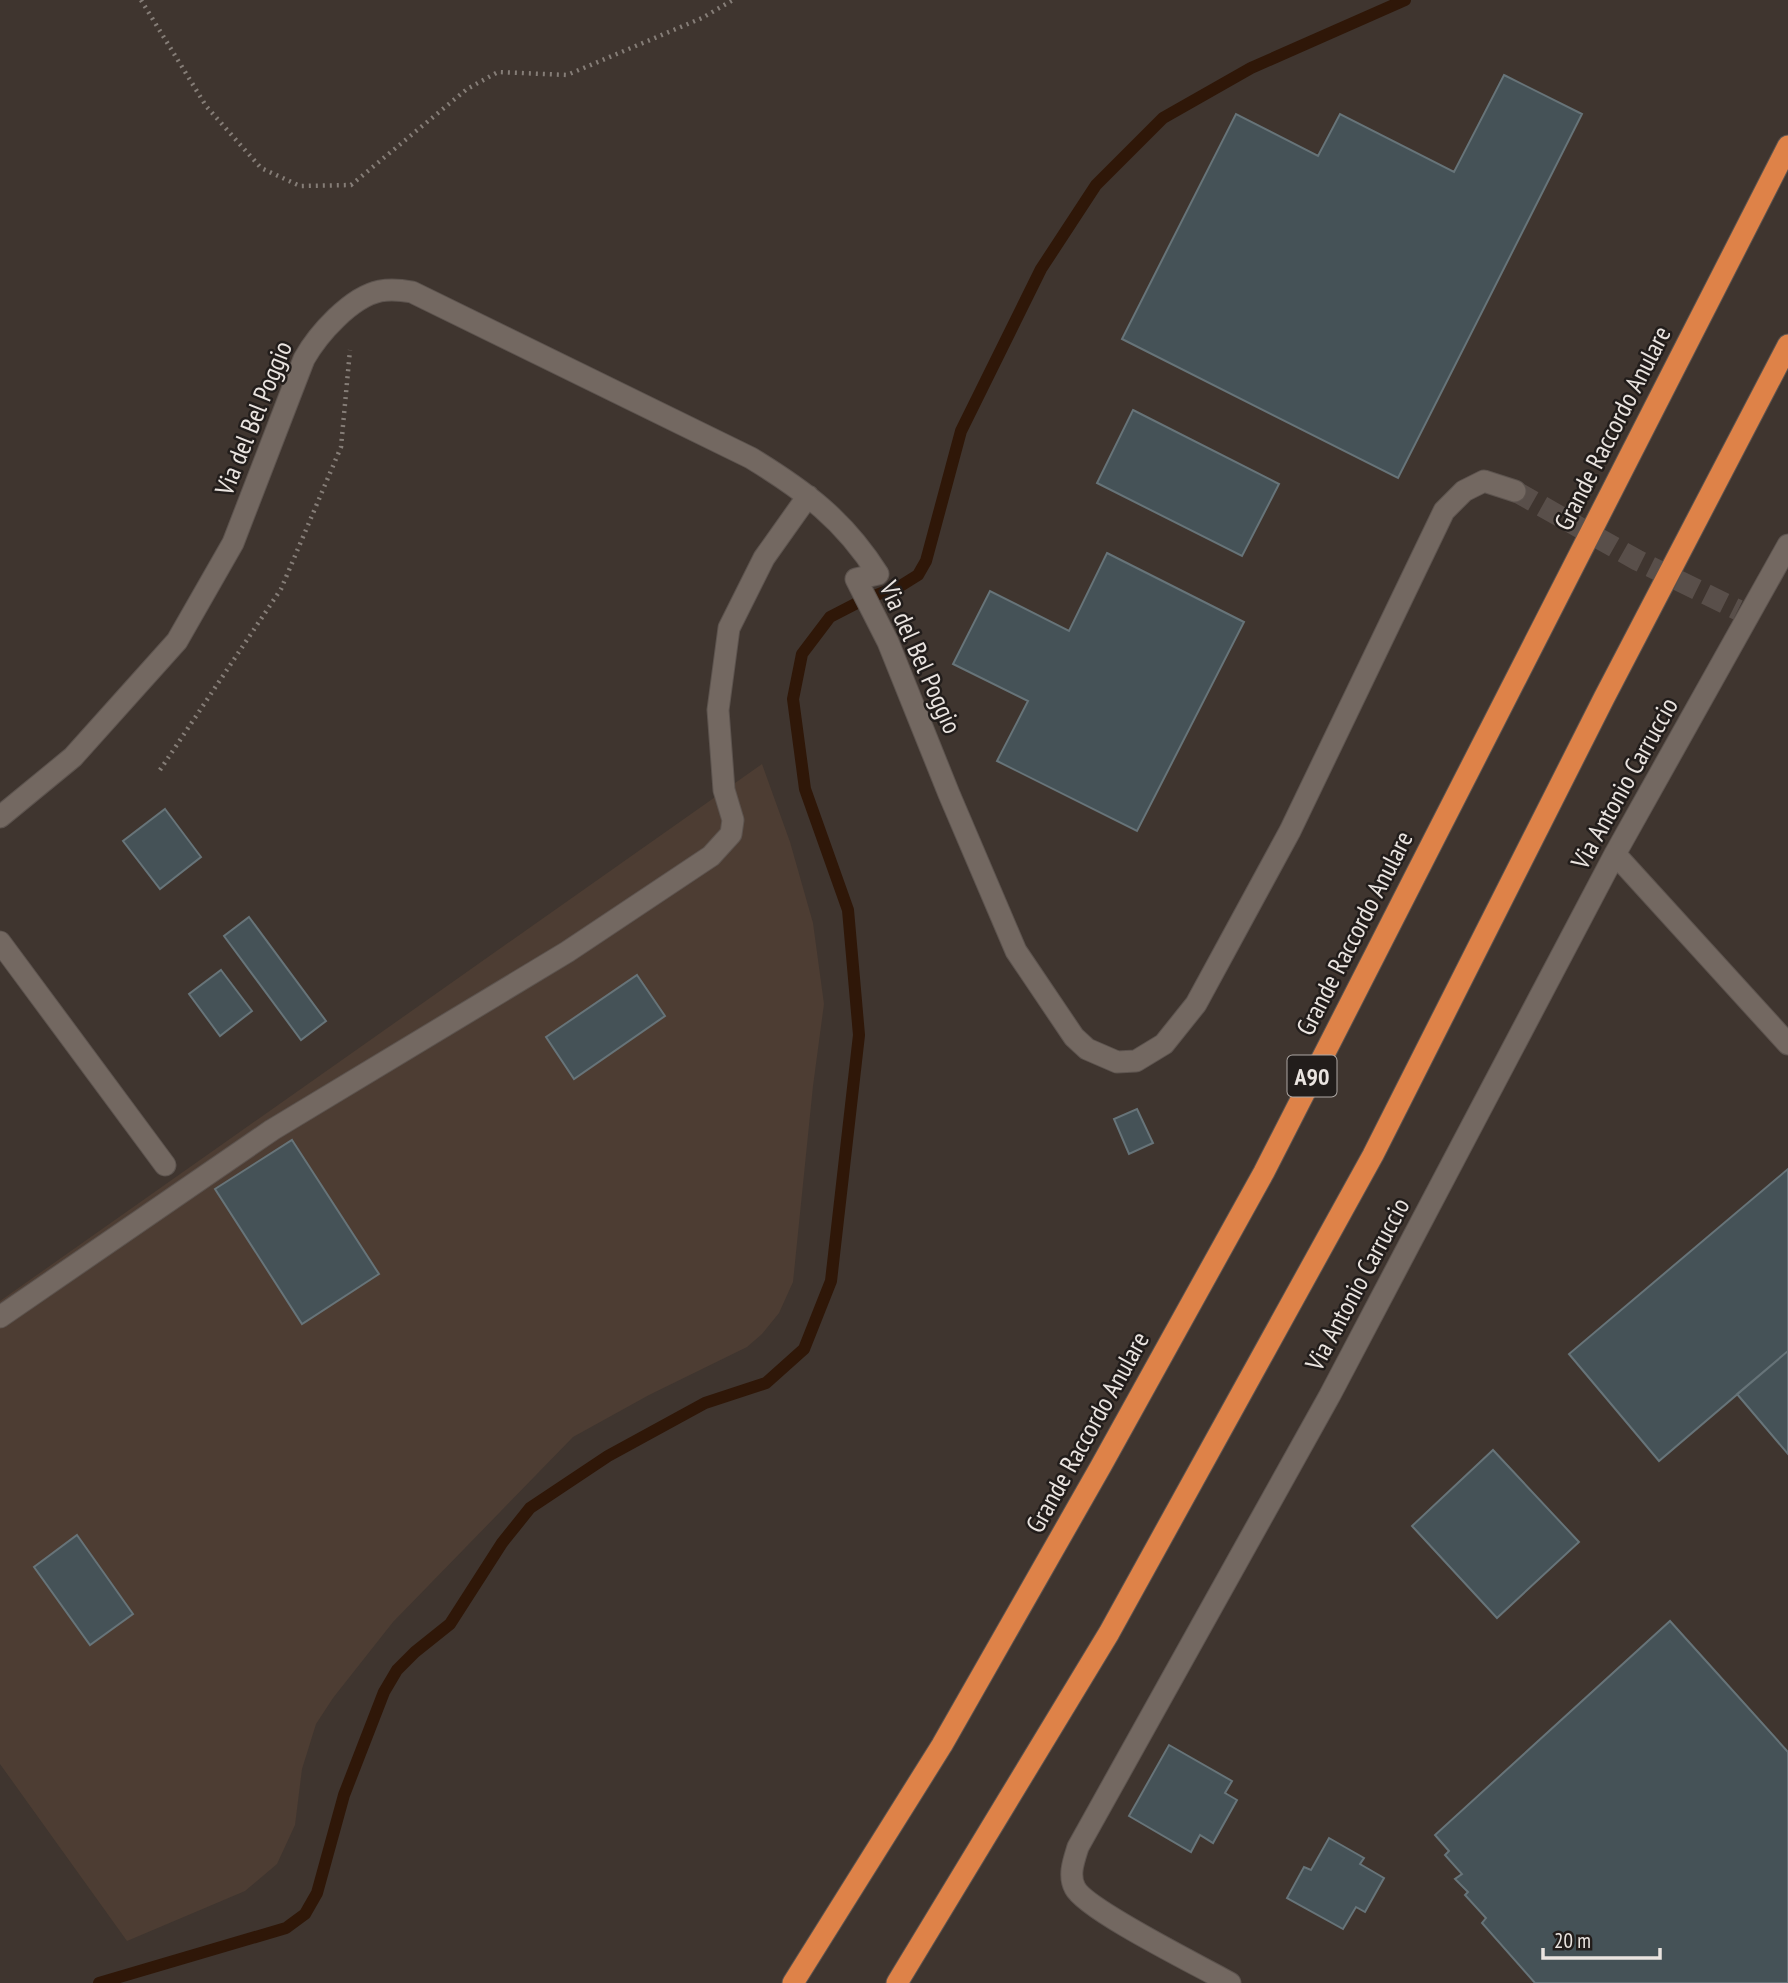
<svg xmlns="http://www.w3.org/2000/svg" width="1788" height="1983" font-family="'PT Sans Narrow',sans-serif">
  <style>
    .built { fill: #4d3d33 }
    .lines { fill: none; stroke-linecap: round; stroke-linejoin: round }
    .stream { stroke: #2f1708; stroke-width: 12 }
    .building { fill: #455257; stroke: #677479; stroke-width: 2 }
    .minor-tunnel { stroke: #594f4a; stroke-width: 21; stroke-dasharray: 21 10; stroke-linecap: butt }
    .minor-casing { stroke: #5d544f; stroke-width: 23 }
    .highway-casing { stroke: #5d544f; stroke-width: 23 }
    .path { stroke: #857d77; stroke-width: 4.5; stroke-dasharray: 2 5; stroke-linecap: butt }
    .minor { stroke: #736861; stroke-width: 21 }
    .highway { stroke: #de8248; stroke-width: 21 }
    .labels { text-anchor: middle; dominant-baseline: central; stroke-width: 5; stroke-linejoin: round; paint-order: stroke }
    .shield { fill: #221d1b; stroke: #aea8a5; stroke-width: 2 }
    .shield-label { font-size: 24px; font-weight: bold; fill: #eae4e0 }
    .street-label { font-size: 26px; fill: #eae4e0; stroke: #221d1b }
  </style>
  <rect width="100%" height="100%" fill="#3f352f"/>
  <!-- built -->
  <path class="built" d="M762 764 790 842 813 923 824 1004 813 1086 793 1282 779 1313 762 1334 747 1347 649 1395 573 1437 393 1622 333 1698 316 1724 302 1769 295 1825 277 1864 245 1891 127 1941 0 1764V1301Z"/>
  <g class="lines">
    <!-- stream -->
    <path class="stream" d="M99 1983 286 1928 305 1914 317 1893 344 1795 384 1692 397 1670 415 1652 450 1624 502 1543 530 1508 608 1456 705 1403 766 1383 804 1349 831 1281 859 1035 848 910 805 789 793 699 802 654 830 617 861 601 902 585 918 575 926 561 961 431 1041 269 1096 185 1163 118 1251 68 1405 0"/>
  </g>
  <!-- building -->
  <path class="building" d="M1504 75 1582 114 1398 478 1122 339 1236 114 1318 156 1340 114 1454 172Z
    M1133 410 1279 484 1242 556 1097 483Z
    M1107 553 1244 622 1137 831 997 761 1028 701 953 664 990 591 1069 631Z
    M165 809 201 857 160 889 123 841Z
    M249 917 326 1021 301 1040 224 936Z
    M221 970 252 1011 220 1036 189 994Z
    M637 975 665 1016 574 1079 546 1037Z
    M1137 1109 1153 1143 1129 1154 1114 1119Z
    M292 1140 379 1274 302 1324 215 1189Z
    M1788 1169V1351L1659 1461 1569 1354Z
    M1788 1351V1454L1737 1394Z
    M1493 1450 1579 1542 1497 1618 1412 1526Z
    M77 1535 133 1614 90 1645 34 1567Z
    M1670 1621 1788 1752V1983H1535L1482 1923 1486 1918 1465 1895 1468 1892 1455 1879 1462 1874 1445 1855 1449 1851 1435 1835Z
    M1169 1745 1232 1781 1225 1793 1237 1800 1213 1843 1200 1835 1191 1852 1129 1816Z
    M1329 1838 1364 1858 1360 1864 1384 1878 1365 1912 1356 1907 1343 1929 1287 1898 1304 1867 1311 1870Z"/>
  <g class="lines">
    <!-- minor-tunnel -->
    <path class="minor-tunnel" d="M1515 491 1637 560 1738 610"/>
    <defs>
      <path id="minor" d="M0 817 73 757 177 641 233 543 304 359C318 334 351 297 380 291 391 289 401 290 412 292L751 458C805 491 844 520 878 574L856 579 888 642 949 794 1016 951 1074 1037 1087 1049 1117 1062 1136 1061 1164 1044 1196 1004 1290 831 1444 511 1464 491 1484 481 1515 491
        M1615 854 1788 1044
        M0 942 165 1165
        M0 1317 272 1130 567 952 711 856 731 834 733 820 724 790 718 710 729 628 764 558 808 496
        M1230 1983C1202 1967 1086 1910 1075 1888 1068 1875 1074 1860 1078 1847L1330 1395 1615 854 1788 545"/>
      <path id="highway" d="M793 1983 942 1745 1101 1466 1264 1172 1788 146
        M897 1983 1109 1633 1373 1155 1604 698 1788 345"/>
    </defs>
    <!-- minor casing -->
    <use href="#minor" class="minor-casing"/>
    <!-- highway casing -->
    <use href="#highway" class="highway-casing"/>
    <!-- path -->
    <path class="path" d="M141 0 206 106 261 168 300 186 351 185 467 89 498 72 567 75 702 18 733 0
      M160 770 281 589 341 447 350 350"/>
    <!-- minor -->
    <use href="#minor" class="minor"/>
    <!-- highway -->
    <use href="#highway" class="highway"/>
  </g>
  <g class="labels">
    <!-- shield labels -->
    <rect class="shield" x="1287.5" y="1055.5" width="49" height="41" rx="5"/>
    <g class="shield-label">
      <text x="1312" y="1076">A90</text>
    </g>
    <!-- street labels -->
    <g class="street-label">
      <text transform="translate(253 418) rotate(-68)">Via del Bel Poggio</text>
      <text transform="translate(1612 428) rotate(-63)">Grande Raccordo Anulare</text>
      <text transform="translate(921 657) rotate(66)">Via del Bel Poggio</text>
      <text transform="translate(1624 783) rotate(-61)">Via Antonio Carruccio</text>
      <text transform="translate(1354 933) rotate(-63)">Grande Raccordo Anulare</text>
      <text transform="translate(1357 1284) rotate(-62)">Via Antonio Carruccio</text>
      <text transform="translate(1087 1432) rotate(-61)">Grande Raccordo Anulare</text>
    </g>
  </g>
  <!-- scale -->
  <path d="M1543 1948v10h117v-10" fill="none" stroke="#eae4e0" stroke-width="3.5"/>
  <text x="1554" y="1948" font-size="21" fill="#eae4e0" stroke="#221d1b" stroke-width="5" paint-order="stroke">20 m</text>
</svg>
